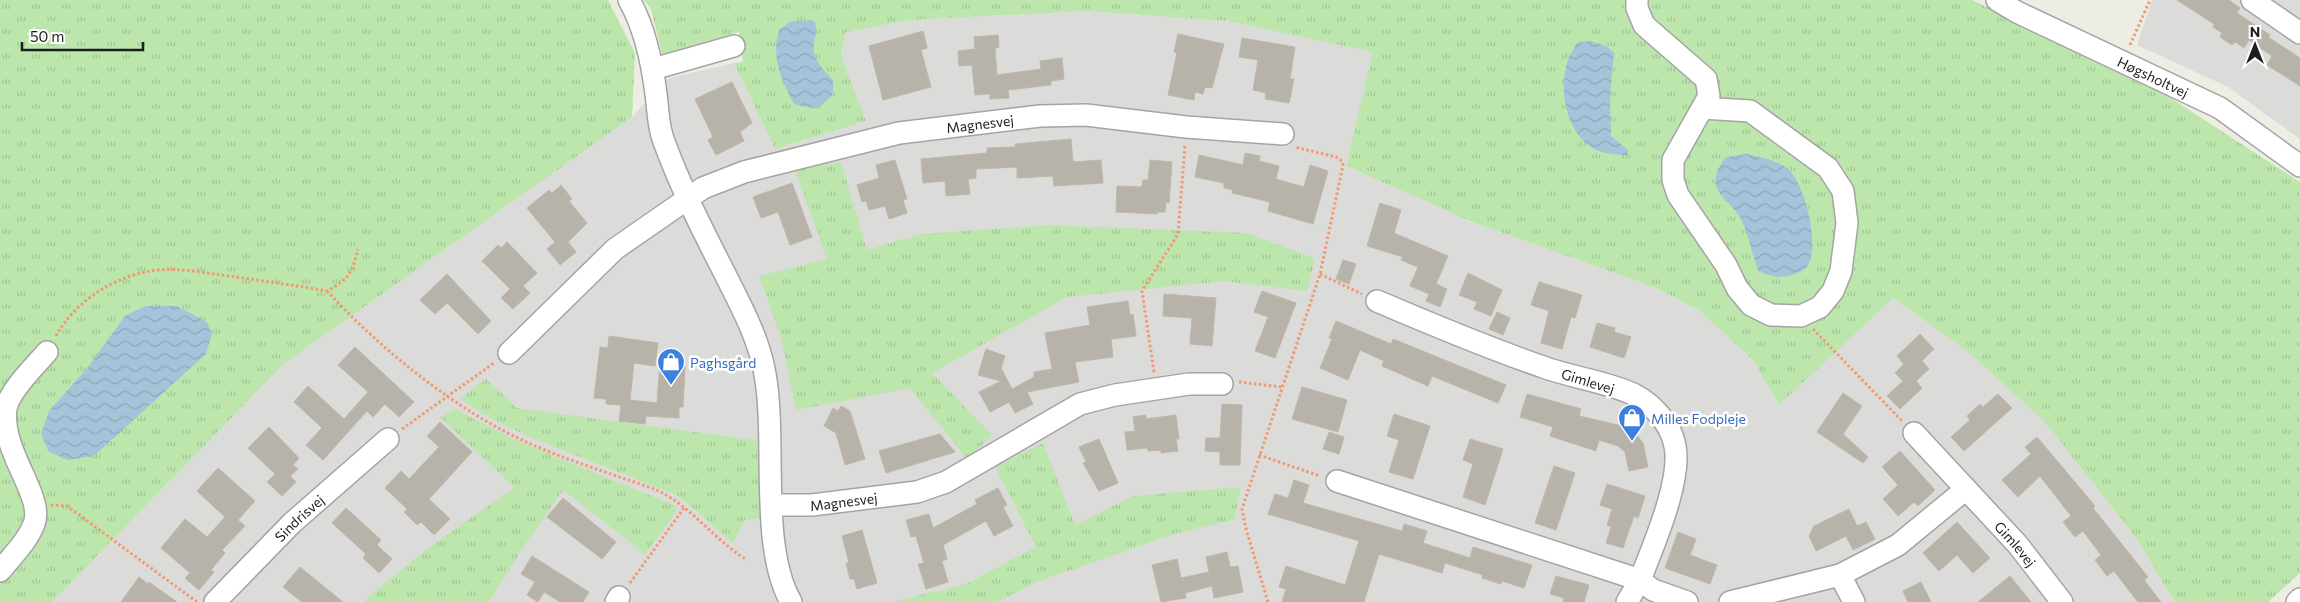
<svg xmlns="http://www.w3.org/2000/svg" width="2300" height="602" font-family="Commissioner,sans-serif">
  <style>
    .residential { fill: #dbdbda }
    .grass { fill: url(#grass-tufts) }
    .water { fill: url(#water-waves) }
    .building { fill: #b7b3aa; stroke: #bfb7a7 }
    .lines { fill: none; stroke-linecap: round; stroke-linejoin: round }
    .minor-casing { stroke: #a4a4a4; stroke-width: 24 }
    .path { stroke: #f29971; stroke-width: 3; stroke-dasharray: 2.5 2.5; stroke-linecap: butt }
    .minor { stroke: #fff; stroke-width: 21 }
    .labels { text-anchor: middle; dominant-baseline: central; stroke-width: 5; stroke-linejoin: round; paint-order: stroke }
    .street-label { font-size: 14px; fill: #1d1d1d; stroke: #fff }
    .shop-label { font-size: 14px; fill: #366cbe; stroke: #fff; text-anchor: start }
  </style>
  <defs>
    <pattern id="grass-tufts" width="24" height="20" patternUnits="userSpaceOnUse" patternTransform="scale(1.25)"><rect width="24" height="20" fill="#bce6ac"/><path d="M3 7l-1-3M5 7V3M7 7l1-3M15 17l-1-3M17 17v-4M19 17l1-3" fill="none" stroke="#a1c594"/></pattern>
    <pattern id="water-waves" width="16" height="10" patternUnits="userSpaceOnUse" patternTransform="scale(1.25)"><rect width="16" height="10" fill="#a6c3da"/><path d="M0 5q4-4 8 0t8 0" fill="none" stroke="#8ea7bb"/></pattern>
  </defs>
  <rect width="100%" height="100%" fill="#eeede4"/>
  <!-- residential -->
  <path class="residential" d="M2152 0H2300V139L2228 87 2137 45Z
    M1088 11 1227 21 1374 52 1346 166 1470 221 1656 288 1699 310 1753 360 1779 405 1892 297 1967 351 2044 421 2134 535 2175 602H52L285 363 632 117 669 78 734 63 775 149 866 121 841 55 846 32 912 20Z"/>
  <!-- grass -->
  <path class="grass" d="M0 0H608L635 53 632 117 285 363 52 602H0Z
    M644 0H1972L2149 84 2300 182V573L2268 602H2175L2134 535 2044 421 1967 351 1893 298 1779 405 1753 360 1699 310 1656 288 1470 221 1346 166 1373 52 1227 21 1088 11 912 20 846 32 841 55 866 121 775 149 734 63 743 62 739 32 662 54 651 9Z
    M841 162 867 250 921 234 1048 225 1247 233 1315 259 1307 291 1224 281 1067 297 932 373 992 435 967 459 910 388 796 410 781 337 759 276 827 259 795 170Z
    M486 379 517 408 761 441 765 518 744 520 733 543 679 496 537 440 492 419 460 399Z
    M455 409 513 439 676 506V512L645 554 563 490 524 546 489 602H364C412 558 461 524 515 488L440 417Z
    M1043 443 1075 525 1133 496 1241 487 1234 520 1177 533 1039 581 996 602H892L966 584 1036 547 995 467Z"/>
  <!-- water -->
  <path class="water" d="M809 20 815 22C817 30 816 34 814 42 811 59 823 69 833 80V94C819 110 815 110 794 104 781 80 771 58 779 30L790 22Z
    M1590 41 1606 46 1614 53 1610 96 1611 136 1628 150V156C1618 154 1603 154 1594 149 1566 133 1558 89 1568 60 1570 54 1574 48 1577 43Z
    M1746 154C1759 157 1779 160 1789 170 1805 185 1822 250 1806 268 1802 272 1793 275 1788 276 1777 278 1769 276 1759 271 1750 252 1749 230 1737 213 1731 204 1719 197 1716 185 1714 174 1719 166 1726 157Z
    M145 306H177L207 322 212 334 206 354 94 456 68 460 49 452 41 434 49 411 88 367 125 316Z"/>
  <!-- building -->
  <path class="building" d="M2177 0H2229L2240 8 2237 13 2270 35 2268 37 2300 58V86L2267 65 2272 56 2249 40 2244 48 2235 42 2232 45 2220 37 2222 33 2213 27 2214 24Z
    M923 31 927 48 921 50 931 87 883 100 869 46Z
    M1178 34 1224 44 1212 88 1205 87 1203 94 1195 92 1194 100 1168 95 1177 53 1174 52Z
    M998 35 999 47 995 48 997 75 1041 69 1040 61 1062 58 1064 79 1051 81V85L1008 90 1009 98 990 99V94L975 95 972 65 959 66 958 51 975 49 974 37Z
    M1242 38 1295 47 1290 79H1294L1289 103 1265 99 1266 93 1253 90 1258 60 1239 57Z
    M732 82 752 123 740 132 744 141 716 155 708 140 713 137 695 99Z
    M1071 139 1073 162 1101 160 1103 183 1054 186 1053 176 1017 178V167L976 169V178L968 179 970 194 946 196 945 181 923 183 921 159 987 153V148L1016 147 1015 144Z
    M1245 153 1260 156 1259 161 1279 166 1276 179 1304 187 1310 165 1328 171 1313 224 1268 211 1270 202 1232 193 1233 190 1224 188V183L1195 177 1199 155 1243 165Z
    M895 160 907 199 903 200 907 213 889 219 885 206 869 210 866 201 862 202 857 185 879 178 876 165Z
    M1150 160 1172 162 1169 203 1166 202 1165 212H1157V214L1116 212 1117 186 1142 187 1143 180H1148Z
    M792 183 812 237 790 245 778 212 761 218 753 197Z
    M561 185 572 199 569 201 587 223 568 242 576 252 560 265 547 249 555 242 527 208 549 190 552 193Z
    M1380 203 1401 210 1394 233 1448 256 1436 284 1447 289 1440 307 1426 301 1429 294 1410 286 1418 267 1401 260 1403 257 1367 246Z
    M507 242 537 273 523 286 530 293 513 309 501 298 510 289 482 261 498 245 501 248Z
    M1343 260 1356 264 1349 284 1336 279Z
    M1468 273 1502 290 1491 316 1474 309 1477 302 1459 295Z
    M447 274 491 321 478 334 447 303 435 314 420 300Z
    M1539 282 1582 295 1575 318 1571 317 1562 349 1541 343 1549 311 1531 305Z
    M1262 291 1296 303 1275 358 1255 351 1268 317 1254 312Z
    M1164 294 1216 298 1212 346 1190 344 1192 318 1163 316Z
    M1128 301 1130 315 1133 314 1136 336 1111 339 1113 357 1075 362 1079 382 1027 392 1033 404 1015 413 1009 402 990 412 979 392 1001 381 978 375 986 349 1005 356 1001 368 1012 389 1034 377V372L1052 369 1045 333 1090 325 1087 307Z
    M1497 312 1510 318 1503 335 1489 329Z
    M1336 321 1391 344 1393 339 1506 385 1498 403 1432 376 1428 386 1382 366 1384 361 1360 350 1348 380 1320 368 1332 339 1329 338Z
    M1597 323 1615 328 1614 332 1631 337 1624 358 1590 347Z
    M1920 334 1934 349 1922 361 1929 369 1916 381 1922 388 1900 409 1887 396 1903 381 1895 373 1904 364 1897 356Z
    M609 336 658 343 655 366 634 363 630 400 657 403 660 361 678 363V367H685L683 407H679V418L646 416 645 424 619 421 621 405 606 404V399L594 398 600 347 608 348Z
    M355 347 414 402 399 417 385 404 373 417 367 411 323 460 306 445 322 428 294 402 308 386 344 419 368 392 338 365Z
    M1302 387 1347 400 1338 432 1292 419Z
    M1843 393 1862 406 1843 434 1868 457 1863 463 1817 432Z
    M1527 394 1581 409 1579 416 1631 428 1643 443 1648 467 1629 471 1625 452 1618 446 1599 440 1596 451 1550 436 1553 427 1520 417Z
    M1998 394 2012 408 1964 451 1951 437 1970 420 1967 416 1980 404 1983 407Z
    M1222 404 1242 405 1240 465H1220V452L1205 451 1206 438H1220Z
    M841 406 850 411 865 459 845 465 836 433 824 426 833 408 838 411Z
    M1394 414 1430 426 1413 479 1389 472 1399 440 1387 436Z
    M1146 415V419L1176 415 1179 439H1176L1178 451 1161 453V450L1148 451 1147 448 1127 450 1125 432 1135 431 1133 417Z
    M440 422 472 452 429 499 450 519 434 535 421 522 417 525 404 512 407 509 385 488 401 471 409 479 439 447 427 436Z
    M269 427 299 458 293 465 298 469 290 476 296 482 282 496 267 482 275 474 248 448Z
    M1329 432 1344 437 1339 454 1323 449Z
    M940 434 955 452 886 473 879 451Z
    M2037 437 2095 506 2093 508 2148 577 2144 580 2161 602H2138L2114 571 2107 576 2095 560 2101 555 2083 531 2075 537 2063 522 2071 516 2040 476 2018 497 2002 480 2031 454 2025 447Z
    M1099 439 1118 483 1099 491 1083 463 1086 462 1079 447Z
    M1470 439 1503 449 1485 505 1463 497 1473 464 1463 460Z
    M1900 451 1935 490 1918 506 1914 502 1898 516 1883 499 1898 485 1882 467Z
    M1554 466 1575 473 1556 530 1535 523Z
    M218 468 255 501 238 520 245 526 222 550 225 553 211 570 214 572 199 590 185 578 190 573 161 548 185 519 207 537 225 517 197 491Z
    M1294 480 1309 485 1303 503 1402 531 1404 524 1427 531 1423 543 1470 558 1473 547 1532 565 1524 588 1502 581 1501 584 1482 578 1483 575 1445 563 1442 573 1379 554 1364 602H1282L1286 589 1279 587 1286 566 1345 585 1359 541 1268 514 1275 494 1288 498Z
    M1607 484 1645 496 1638 518 1634 516 1623 548 1606 543 1611 527 1607 525 1612 509 1600 505Z
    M998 488 1007 505 1003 507 1013 526 994 536 986 521 943 545 947 559 942 561 948 582 926 589 918 564 924 563 916 536 911 537 906 520 929 514 933 528 977 504 975 500Z
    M563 498 616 542 602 559 547 517Z
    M346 508 381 540 377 545 392 559 379 573 363 558 366 554 332 523Z
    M1849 509 1857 526 1866 522 1875 539 1853 550 1846 536 1816 551 1809 536 1814 526Z
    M1957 522 1990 558 1973 573 1957 555 1939 571 1923 553Z
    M862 530 877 583 857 589 854 579H850L846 563H849L842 536Z
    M1678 532 1696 539 1690 555 1717 565 1710 584 1665 568Z
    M1227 552 1230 567 1238 566 1243 592 1214 598 1212 586 1185 593 1186 598 1161 602 1152 565 1177 559 1181 578 1209 572 1206 557Z
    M532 556 589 592 583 602H560L544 592 538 602 527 595 535 582 521 574Z
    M300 567 343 602H302L283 587Z
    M1556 576 1589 585 1584 602H1563L1564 598 1550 594Z
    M2010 576 2031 602H1978Z
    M139 577 148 584 149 582 177 602H121Z
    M1921 582 1931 602H1908L1903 591Z"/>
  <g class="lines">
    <defs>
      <g id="minor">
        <path d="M629 0C645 28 652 62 656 94 658 108 658 125 663 139 680 186 703 231 726 276 742 308 759 339 765 374 777 441 759 546 791 602"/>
        <path d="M1637 0V8L1644 25 1706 79 1709 96 1673 160V180L1678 195 1726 265 1737 288 1751 305 1771 315 1801 316 1820 307 1833 291 1841 271 1847 223 1843 191 1828 168 1750 111 1702 108"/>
        <path id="s1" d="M1997 0 2017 12 2220 108 2300 166"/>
        <path d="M2252 0 2300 33"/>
        <path d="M653 69 734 46"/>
        <path id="s2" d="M509 353 615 249 703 188 744 172 899 133 1040 116 1086 115 1186 127 1283 134"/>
        <path d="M1337 481 1640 580C1653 546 1682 481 1675 446 1671 424 1653 404 1633 394 1610 383 1572 377 1546 368 1488 348 1433 325 1377 301"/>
        <path id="s3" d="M1966 489 2018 545 2062 602"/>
        <path id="s4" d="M772 505H812L917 492 946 482 1080 404 1115 395 1189 384H1222"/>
        <path d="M0 571C12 556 27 542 34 524 45 496 0 452 6 408 10 390 35 366 47 352"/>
        <path d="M1840 575 1854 602"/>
        <path id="s5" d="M215 602 292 523 388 439"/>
        <path d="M616 602 619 597"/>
        <path d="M1627 602 1640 580 1653 590 1687 602"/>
        <path d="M1730 602 1840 575 1898 545 1966 489 1914 433"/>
        <path d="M2297 602 2300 599"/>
      </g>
    </defs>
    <!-- minor casing -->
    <use href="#minor" class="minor-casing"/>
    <!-- path -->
    <path class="path" d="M2130 45 2150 0
      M1320 274 1362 294
      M327 291C381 350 459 413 533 445 563 458 594 468 625 479 637 483 650 487 661 492 693 509 716 541 747 560
      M1813 329 1903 422
      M56 336C76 300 116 275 157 270 178 268 201 272 222 275 257 280 292 285 327 291 350 279 352 272 358 249
      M1154 372 1142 291 1178 234 1185 145
      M1239 382 1282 387
      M402 429 494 363
      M1259 455 1320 476
      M51 505 67 506 197 602
      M630 583 684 508
      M1268 602 1246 529 1242 509 1320 274 1343 165 1342 161 1336 157 1295 147"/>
    <!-- minor -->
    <use href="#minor" class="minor"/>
  </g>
  <!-- icons -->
  <defs>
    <symbol id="shop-pin" viewBox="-11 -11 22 30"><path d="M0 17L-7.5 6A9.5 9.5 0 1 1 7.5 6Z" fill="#3f7fe0" stroke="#fff"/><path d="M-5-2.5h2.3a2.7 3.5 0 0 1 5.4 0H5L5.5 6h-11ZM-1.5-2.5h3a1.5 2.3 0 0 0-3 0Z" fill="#fff"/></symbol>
  </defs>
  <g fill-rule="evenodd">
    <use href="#shop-pin" x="655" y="346" width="32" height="43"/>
    <use href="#shop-pin" x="1616" y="402" width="32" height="43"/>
  </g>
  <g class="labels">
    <!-- street labels -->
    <g class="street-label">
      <text stroke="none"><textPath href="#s1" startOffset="174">Høgsholtvej</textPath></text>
      <text stroke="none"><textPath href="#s2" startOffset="541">Magnesvej</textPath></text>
      <text transform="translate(1588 381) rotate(17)">Gimlevej</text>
      <text stroke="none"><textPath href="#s4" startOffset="72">Magnesvej</textPath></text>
      <text stroke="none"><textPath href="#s5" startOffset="119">Sindrisvej</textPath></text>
      <text stroke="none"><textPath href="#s3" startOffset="74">Gimlevej</textPath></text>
    </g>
    <!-- shop labels -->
    <g class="shop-label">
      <text x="690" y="362">Paghsgård</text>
      <text x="1651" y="418">Milles Fodpleje</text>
    </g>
  </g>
  <!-- north arrow -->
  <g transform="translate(2255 45)" stroke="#ffffff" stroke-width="4" paint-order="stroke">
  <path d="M0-4L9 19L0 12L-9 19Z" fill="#1d1d1d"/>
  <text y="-8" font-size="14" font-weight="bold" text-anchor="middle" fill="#1d1d1d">N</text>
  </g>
  <!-- scale -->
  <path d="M22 42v8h121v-8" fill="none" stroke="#1d1d1d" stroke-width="2.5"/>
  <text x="30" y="42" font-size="15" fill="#1d1d1d" stroke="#ffffff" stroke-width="4" paint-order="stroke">50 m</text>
</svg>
